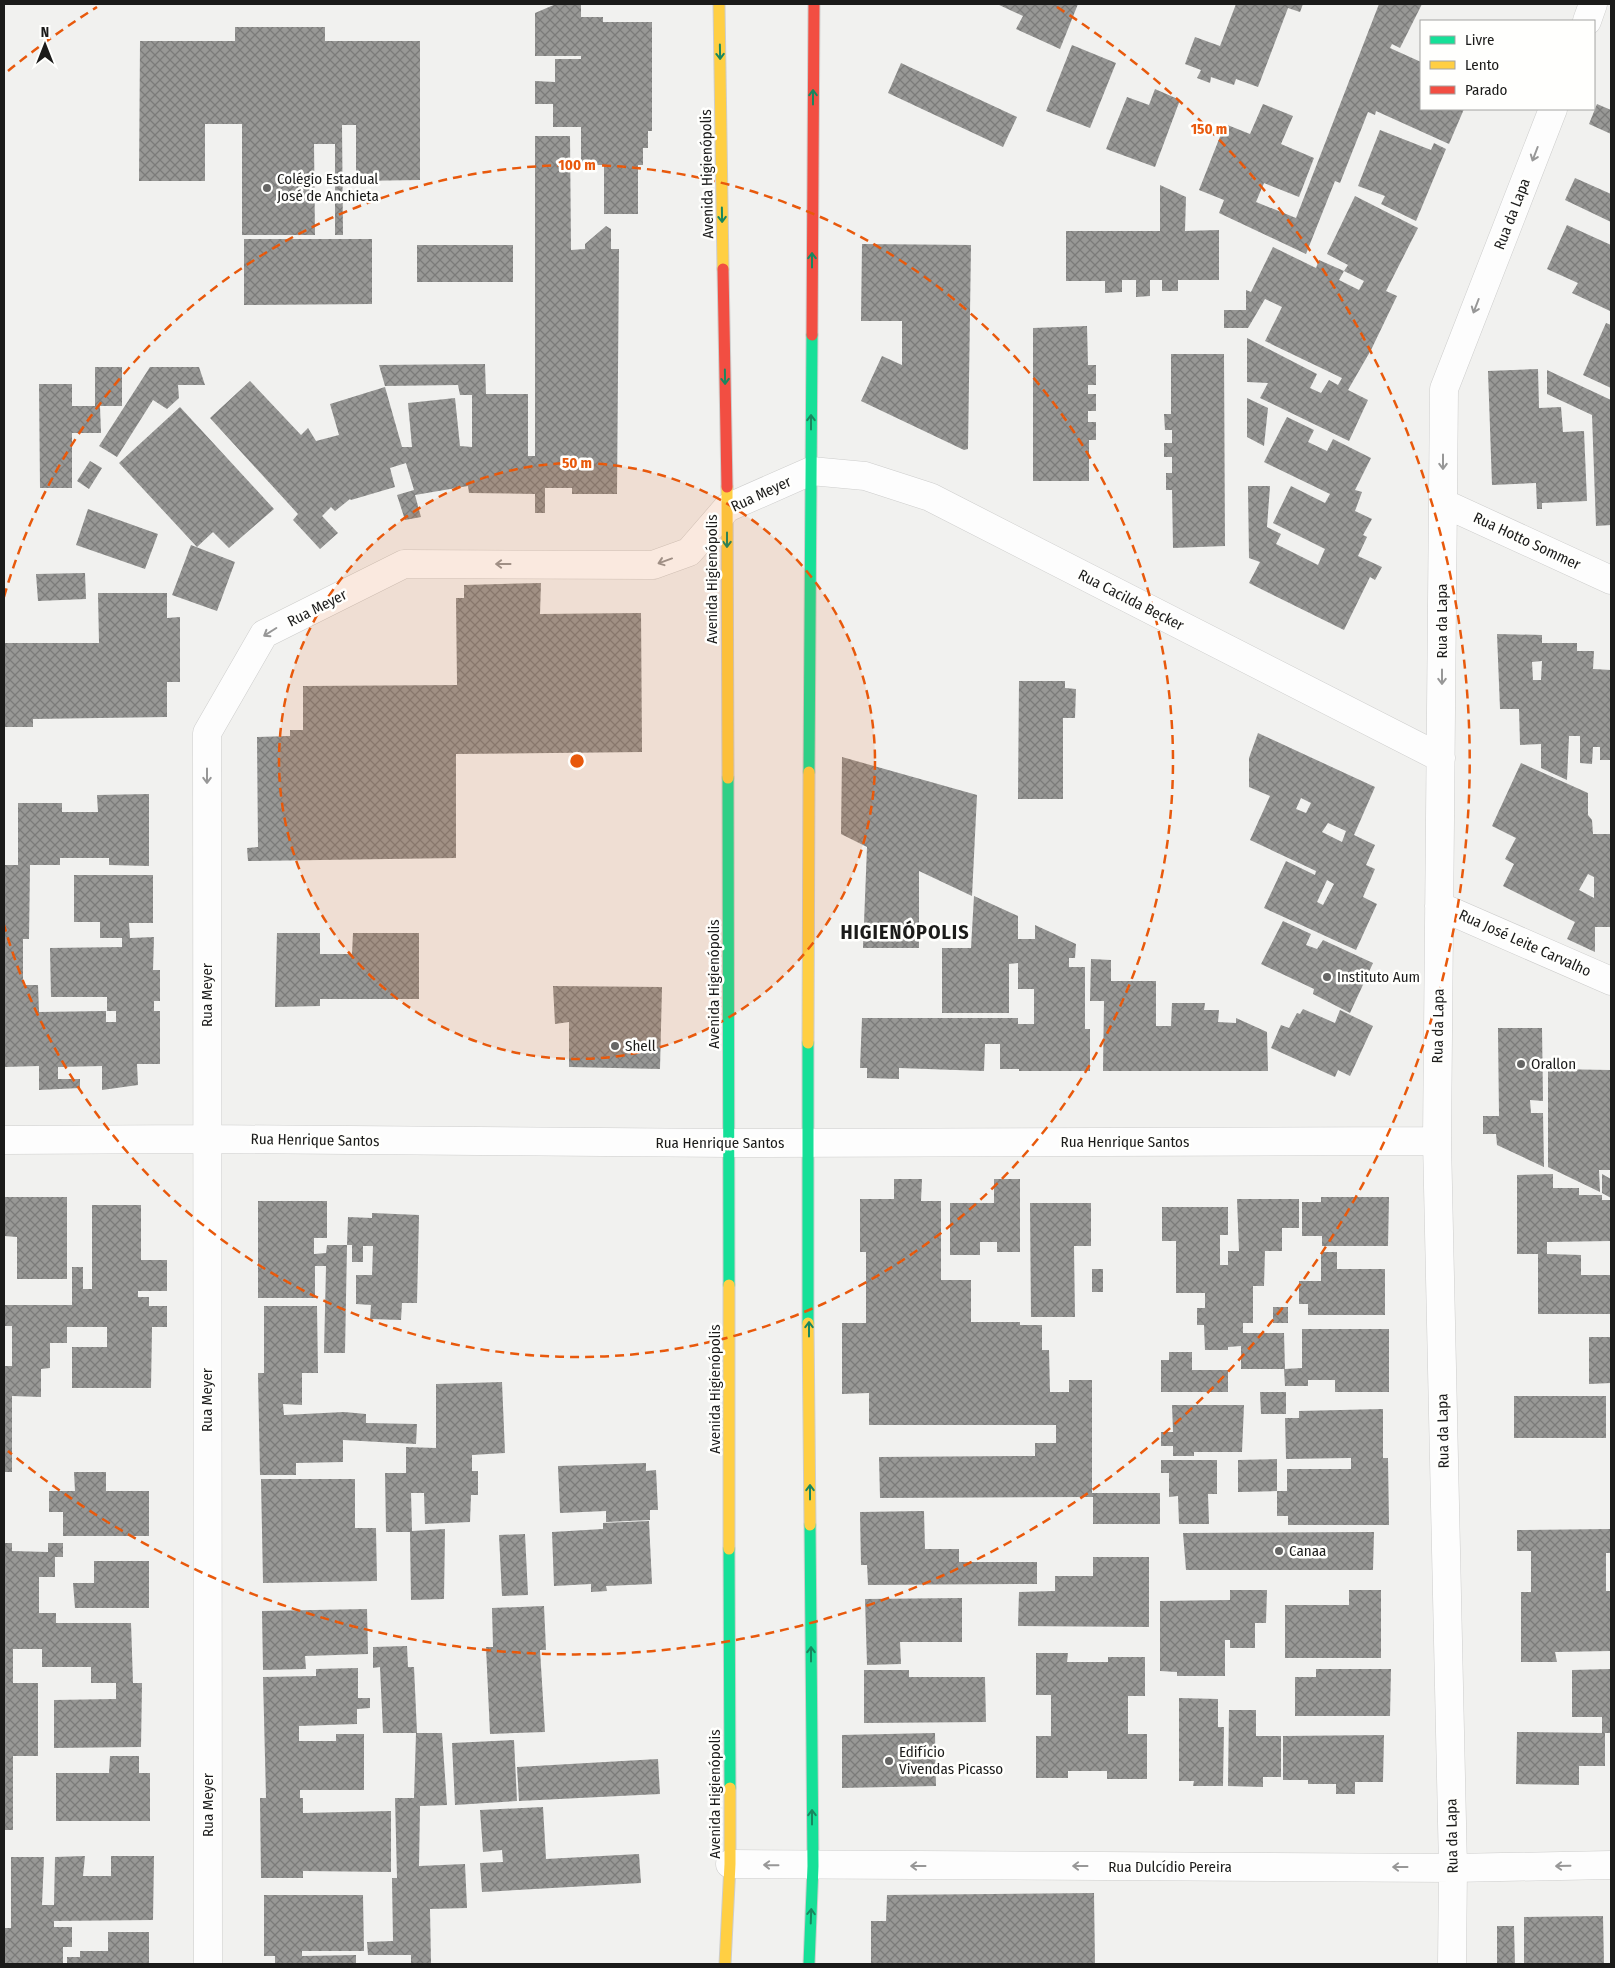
<svg xmlns="http://www.w3.org/2000/svg" width="1615" height="1968" font-family="'Fira Sans Condensed',sans-serif">
  <style>
    .building { fill: url(#building-cross-hatch); fill-rule: evenodd }
    .lines { fill: none; stroke-linecap: round; stroke-linejoin: round }
    .street-casing { stroke: #cdcdcc; stroke-width: 29 }
    .fast-casing { stroke: #cdcdcc; stroke-width: 13 }
    .slow-casing { stroke: #cdcdcc; stroke-width: 13 }
    .jam-casing { stroke: #cdcdcc; stroke-width: 13 }
    .street { stroke: #fdfdfd; stroke-width: 28 }
    .fast { stroke: #16e098; stroke-width: 11 }
    .slow { stroke: #ffcf43; stroke-width: 11 }
    .jam { stroke: #f24e42; stroke-width: 11 }
    .oneway { stroke: #18875f }
    .oneway2 { stroke: #979797 }
    .ring { fill: none; stroke: #e8590c; stroke-width: 2.5; stroke-dasharray: 9 6 }
    .poi-dot { fill: #666665; stroke: #fffffd; stroke-width: 2 }
    .labels { text-anchor: middle; dominant-baseline: central; stroke-width: 5; stroke-linejoin: round; paint-order: stroke }
    .street-label { font-size: 15px; fill: #1b1b1a; stroke: #fffffd }
    .poi-label { font-size: 15px; fill: #1b1b1a; stroke: #fffffd; text-anchor: start }
    .district-label { font-size: 20px; font-weight: bold; letter-spacing: 1px; fill: #1b1b1a; stroke: #fffffd }
    .centre { fill: #e8590c; stroke: #fffffd; stroke-width: 2.5 }
    .ring-label { font-size: 15px; text-anchor: middle; font-weight: bold; fill: #e8590c; stroke: #fffffd; stroke-width: 5; stroke-linejoin: round; paint-order: stroke }
  </style>
  <defs>
    <pattern id="building-cross-hatch" width="8" height="8" patternUnits="userSpaceOnUse" patternTransform="scale(1.25)"><rect width="8" height="8" fill="#989896"/><path d="M0 0l8 8M0 8l8-8" fill="none" stroke="#7b7b7a"/></pattern>
  </defs>
  <rect width="100%" height="100%" fill="#f1f1ef"/>
  <!-- building -->
  <path class="building" d="M556 4H581V17H603V22H652V131H648V148H643V165H638V214H604V165H581V127H553V104H535V81L555 82V59H581V56H535V13Z
    M997 4H1078L1060 49 1016 29 1023 16Z
    M1236 4H1303L1300 12 1288 8 1258 87 1236 79 1234 85 1211 77 1210 83 1197 78 1201 70 1185 64 1195 37 1220 46Z
    M1379 4H1422L1400 48 1392 44 1390 48 1421 62V109H1464L1449 144 1376 111 1375 115 1368 112 1340 183 1335 181 1306 254 1219 213 1224 200 1199 190 1225 124 1250 134 1263 104 1293 116 1281 144 1314 158 1299 197 1264 183 1256 202 1296 218Z
    M235 27H325V41H420V180L356 181V125H342L343 235H335V144H314L315 235H242V124H205V181H139L140 41H235Z
    M1072 45 1116 63 1090 128 1046 111Z
    M901 63 1017 117 1003 147 888 93Z
    M1155 89 1180 100 1155 167 1106 149 1127 97 1149 105Z
    M1597 104 1611 110V134L1589 124Z
    M1380 130 1431 150 1434 143 1446 149 1416 221 1381 204 1385 196 1358 186Z
    M535 136H570L571 250 585 249V244L606 226 611 229V249H619L617 494H572V488H545V513H535V494L469 493 468 486 415 495 421 517 405 520 397 495 414 490 406 463 390 468 395 487 351 500 350 499 335 511 331 507 322 516 338 533 320 549 293 520 298 514 210 418 250 381 301 435 308 428 316 441 339 435 330 404 385 387 402 447H412L408 403 455 398 460 446 472 447V395H460L458 385 385 386 379 365 485 364 486 394H528V456H535Z
    M1575 178 1611 194V222L1565 200Z
    M1160 185 1186 197 1185 231 1219 230V280H1178V291H1162V280H1150V296L1136 297V280H1122V292L1105 293V281H1066V231H1160Z
    M1355 196 1418 228 1386 291 1397 296 1371 350 1348 390 1368 400 1349 441 1260 398 1268 383 1247 382V338L1317 374 1310 388 1321 393 1329 380 1338 385 1342 378 1265 341 1282 307 1265 299 1248 328H1224V310H1246V290L1251 292 1273 247 1316 268 1319 260 1344 271 1339 280 1359 290 1364 281 1344 271 1348 265 1327 254Z
    M1567 225 1611 245 1610 311 1572 293 1578 283 1547 269Z
    M244 239H372V304L244 305Z
    M862 244 971 245 968 449 964 450 861 401 882 356 902 365V321H861Z
    M417 245H513V282H417Z
    M1606 323 1611 325V388L1583 375Z
    M1087 326 1088 365H1096V385H1088V394H1096V411H1088V422H1096V440H1089V481H1033V328Z
    M1171 354H1224L1225 546 1173 548 1172 490H1166V473H1172V457H1164V443H1172V430H1165L1164 414H1171Z
    M95 367H122V406H100L101 433H72V488H40L39 384H72V406H95Z
    M150 367H199L205 385H178L179 398 167 409 153 400 117 457 99 446Z
    M1538 369 1539 408 1561 407 1563 432 1584 431 1587 501 1542 503V509H1537L1536 483 1492 485 1488 371Z
    M1547 370 1611 400V525L1596 526 1592 415 1547 394Z
    M1247 398 1268 408 1264 446 1247 437Z
    M180 407 274 509 229 548 213 532 197 547 119 463Z
    M1287 417 1314 430 1308 442 1327 451 1333 439 1371 458 1355 490 1362 492 1355 511 1372 519 1363 535 1367 537 1358 556 1382 567 1375 580 1370 577 1344 630 1249 583 1260 562 1249 558 1248 486H1270L1267 527 1281 534 1276 544 1318 565 1325 549 1273 523 1291 486 1325 503 1330 494 1264 462Z
    M90 461 102 468 89 489 77 481Z
    M88 509 158 534 145 569 76 545Z
    M191 545 235 562 217 611 172 595Z
    M85 573 86 599 38 601 36 574Z
    M541 583 540 614 641 613 642 752 456 754V858L248 861 247 848 258 847 257 737 290 736V730H303V686L457 685 456 598H464V585Z
    M98 593H167V618L180 617V682H167V717L33 719V727H4V643H99Z
    M1497 634 1542 635V643H1577V651H1594L1593 669 1611 670V760H1600V747H1593L1592 764 1580 763V736H1569L1567 780 1541 768V744L1520 745 1519 709H1500ZM1542 661 1541 680H1533L1532 662Z
    M1019 681H1065V688L1076 689 1075 718H1063V799H1018Z
    M1258 733 1375 787 1354 835 1375 845 1366 865 1375 869 1363 897 1377 904 1356 950 1264 908 1286 861 1315 875 1316 871 1250 840 1270 796 1249 787V758ZM1301 798 1311 803 1306 813 1296 809ZM1328 823 1346 831 1342 842 1322 832ZM1327 880 1334 884 1323 905 1317 902Z
    M842 757 977 795 972 896 919 871V948H863L867 847 841 834Z
    M1521 763 1588 793V815L1592 820 1593 834H1611V927H1595V952L1567 939 1575 922 1503 886 1514 864 1505 859 1516 838 1492 826ZM1588 874 1594 877V898L1579 890Z
    M149 794V866L109 865V858H60V865H30L29 939H23V985H38L39 1012 106 1011V1022H116V1011H107V997H51L50 948 122 947V938H100V922H74V875H153V923H129L130 938 154 937 153 970H160V1001H154V1011H160V1064H137L138 1085 102 1090V1066L58 1067V1079H80V1088L39 1090V1066L4 1067V865H18V803H62V812H98L97 795Z
    M974 896 1018 916V939H1035V925L1076 944 1075 958H1069V967H1085V1029H1090V1071H1019V1069H1000V1044H985L984 1071 899 1068V1079L867 1078V1068H860L862 1018H1018V1024H1034V989H1018V963L1009 964V1013H942V948H971Z
    M1283 921 1311 934 1306 945 1317 949 1323 940 1373 963 1350 1013 1313 994 1314 989 1261 964Z
    M277 933H320V954H352L353 933H419V999H320V1006L275 1007Z
    M1091 959 1111 960V981H1156V1026H1171L1172 1003H1205L1204 1010H1219L1218 1022 1236 1023V1018L1267 1032 1268 1071H1103L1104 1001H1090Z
    M553 986 662 987 660 1069 569 1067V1022L555 1024Z
    M1303 1009 1335 1023 1340 1010 1373 1026 1350 1076 1338 1070 1335 1077 1271 1048 1281 1025 1289 1028 1297 1013 1300 1014Z
    M1498 1028H1542L1543 1101 1530 1100 1531 1113H1543L1544 1167 1497 1145 1496 1134H1483V1116H1499Z
    M1548 1069 1611 1070V1170H1599L1600 1192 1548 1167Z
    M1553 1174V1188H1579V1195H1602V1200H1611V1241L1547 1242V1254L1581 1255V1275H1611V1314H1538V1254H1517V1175Z
    M1602 1174 1611 1179V1198L1602 1193Z
    M894 1179H922L921 1201H941V1280H971V1322H1020V1325H1042V1350H1049L1050 1392H1069V1380H1092V1493H1160V1524H1093V1497L880 1498 879 1457 1035 1456V1443H1056V1425H869V1393L842 1394V1323H866V1252H860V1199H894Z
    M994 1179H1020V1252H997V1242H980V1255H950V1203H994Z
    M4 1197H67V1279H17V1237L4 1236Z
    M1321 1197H1389L1388 1246H1322V1236H1302V1202H1321Z
    M1237 1199H1299V1228H1282V1251H1265L1264 1286H1253V1323H1243V1333H1284L1285 1369 1302 1368V1329H1389V1392H1335V1380H1308V1386H1285L1284 1369H1241V1346L1228 1347V1350H1205L1204 1325H1197V1308H1205V1293H1176V1241H1162V1207H1228V1235H1220V1265H1228V1251H1239Z
    M258 1201H327V1238H314V1254L326 1253 327 1245H347L348 1217 372 1218V1213L419 1215 417 1303H402L401 1320 370 1319 371 1305 356 1304V1275H372L373 1246H363V1262H352V1245H347L345 1353H324L326 1266H315V1298H258Z
    M1030 1203H1091V1246H1074L1075 1317H1031Z
    M92 1205H141V1260H167V1291H138V1297H149V1306H167V1327H152L151 1388H72V1347H107V1327H50H67V1343H50V1368L41 1369V1397L12 1396V1472H4V1366H12V1326H4V1305H72V1267H83V1289H92Z
    M1321 1252H1337V1269H1385V1315H1308V1304H1299V1281H1321Z
    M1092 1269H1103V1292H1092Z
    M264 1306H317L318 1373H302V1405L283 1404 284 1415 344 1412 366 1414V1423L417 1424 416 1444 343 1440V1462L296 1463V1475H260L258 1373H264Z
    M1273 1307H1288V1323H1273Z
    M1589 1337H1611V1383L1589 1384Z
    M1169 1352H1192V1370H1228V1392H1161V1360H1169Z
    M502 1382 505 1453 472 1455V1471H478V1495H471L470 1522 425 1524 424 1493H411L412 1531 445 1529 444 1599 411 1600 410 1532H386L385 1473H406V1447L436 1448V1384Z
    M1260 1392H1286V1414H1261Z
    M1514 1396H1606V1438H1514Z
    M1172 1405H1244L1242 1452H1194V1456H1173V1446H1161V1432H1173Z
    M1383 1409V1458H1388L1389 1525H1288V1516H1277V1491L1238 1492V1460L1277 1459V1491H1287V1469H1351V1458L1286 1459 1285 1418H1299V1411Z
    M1161 1460H1217V1494H1208L1209 1524H1179L1178 1496 1169 1497V1473H1161Z
    M646 1463V1471L656 1470 658 1510H650V1520L606 1522V1511L560 1513 558 1466Z
    M74 1472H106V1491H149V1536H63V1512H49V1491H75Z
    M261 1479H355V1528H376L377 1581 263 1583Z
    M924 1511 925 1549H959V1562H1037V1584L868 1585 867 1565H861L860 1512Z
    M649 1521 652 1584 606 1586 607 1591 591 1592V1584L554 1586 552 1532 603 1529V1523Z
    M1611 1529V1553H1606V1591H1611V1651L1555 1652 1557 1662H1521V1592H1531V1551H1517V1530Z
    M1374 1532 1373 1570H1186L1183 1533Z
    M525 1534 528 1595 502 1596 499 1535Z
    M4 1543H12V1551L48 1552V1543H63V1557H55V1577H39V1613H56V1623H131L133 1683H142L141 1747 54 1748V1700L116 1699V1683H91V1667H42V1649H13V1683H38V1756H13V1830H4Z
    M1093 1557H1149V1627L1018 1626 1019 1592 1055 1591V1576H1093Z
    M94 1561H149V1608H75L73 1583H94Z
    M1230 1590H1267L1266 1623H1255V1648H1230V1640H1225V1676H1177V1672L1160 1671V1601L1230 1600Z
    M1349 1590H1381V1658H1285V1605H1349Z
    M962 1598V1642H900L901 1664 867 1665 865 1599Z
    M544 1606 546 1650H540L545 1732 490 1734 486 1647H493L492 1608Z
    M367 1609 368 1654 305 1656 306 1669 263 1670 262 1611Z
    M407 1646 408 1667H414L417 1733H442L447 1805 420 1806 419 1866 465 1864 467 1908 430 1909 431 1964H411V1955H368L367 1942 393 1941 392 1878H397L395 1798H414L416 1733H383L380 1667 373 1668V1647Z
    M1036 1653H1068L1067 1662H1108V1657H1145V1696H1128V1734H1147V1779H1107V1771H1068V1778H1036V1736H1051V1695H1036Z
    M358 1668V1698H370V1708L357 1709V1724L299 1726V1741H336V1734H364V1790H300V1798H303V1813L391 1811V1872L303 1871V1878H261L260 1798H266L263 1677 316 1676V1669Z
    M1316 1669H1391L1390 1716H1295V1677H1316Z
    M1611 1669V1733H1605V1766H1579V1785L1516 1784 1517 1732 1602 1733V1717H1572V1670Z
    M864 1670H909V1677H985L986 1722 864 1723Z
    M1179 1698 1218 1699V1727H1224L1223 1786H1193L1194 1781H1179Z
    M1229 1710H1256V1736H1281V1777H1263V1787L1228 1786Z
    M935 1733 936 1786 842 1788V1735Z
    M1384 1735 1383 1782H1355V1794H1336V1784H1308V1780H1283V1736Z
    M514 1740 517 1801 455 1805 452 1743Z
    M110 1756H139V1773H150V1821H56V1773H109Z
    M658 1759 660 1794 519 1801 517 1767Z
    M543 1807 546 1859 639 1854 641 1883 482 1892 480 1863 503 1862 502 1850 483 1852 480 1810Z
    M85 1856 83 1876H111V1856H154L153 1920 54 1921V1927H72V1947H63V1964H4V1928H11V1857H44L42 1905H54L55 1857Z
    M1094 1893 1095 1964H871V1921H886L887 1895Z
    M264 1895H363L364 1951H302V1956L356 1955V1964H275V1956H264Z
    M1603 1916 1604 1964H1524V1917Z
    M1497 1926H1514L1515 1964H1497Z
    M108 1932H149V1964H67V1957H80V1951H108Z"/>
  <g class="lines">
    <defs>
      <path id="street" d="M1587 21 1593 4
        M1443 503 1611 580
        M1439 906 1611 981
        M4 1140 206 1139 730 1143 1437 1141
        M730 1864 1453 1868 1611 1865
        M208 1964 207 733 264 634 404 564 653 565 689 552 727 508 811 471 865 476 930 497 1441 758
        M1452 1964 1453 1868 1437 1141 1444 389 1553 109"/>
      <path id="fast" d="M809 772 812 335
        M728 778 729 1285
        M808 1043V1323
        M729 1549 730 1788
        M809 1964 813 1866 810 1525"/>
      <path id="slow" d="M719 4 723 269
        M727 487 728 778
        M808 1043 809 772
        M729 1285V1549
        M808 1323 810 1525
        M725 1964 730 1864V1788"/>
      <path id="jam" d="M723 269 727 487
        M812 335 814 4"/>
    </defs>
    <!-- street casing -->
    <use href="#street" class="street-casing"/>
    <!-- fast casing -->
    <use href="#fast" class="fast-casing"/>
    <!-- slow casing -->
    <use href="#slow" class="slow-casing"/>
    <!-- jam casing -->
    <use href="#jam" class="jam-casing"/>
    <!-- street -->
    <use href="#street" class="street"/>
    <!-- fast -->
    <use href="#fast" class="fast"/>
    <!-- slow -->
    <use href="#slow" class="slow"/>
    <!-- jam -->
    <use href="#jam" class="jam"/>
  </g>
  <!-- one-way arrows -->
  <defs><path id="oneway-shaft" d="M-6 0H5M1.5-3L5.5 0L1.5 3" fill="none" stroke-width="1.6" stroke-linecap="round" stroke-linejoin="round" transform="scale(1.25)"/></defs>
  <g class="oneway">
    <use href="#oneway-shaft" transform="translate(720 52) rotate(89)"/>
    <use href="#oneway-shaft" transform="translate(813 97) rotate(-90)"/>
    <use href="#oneway-shaft" transform="translate(722 215) rotate(89)"/>
    <use href="#oneway-shaft" transform="translate(812 260) rotate(-90)"/>
    <use href="#oneway-shaft" transform="translate(725 377) rotate(89)"/>
    <use href="#oneway-shaft" transform="translate(811 422) rotate(-90)"/>
    <use href="#oneway-shaft" transform="translate(727 540) rotate(90)"/>
    <use href="#oneway-shaft" transform="translate(809 1329) rotate(-90)"/>
    <use href="#oneway-shaft" transform="translate(810 1492) rotate(-90)"/>
    <use href="#oneway-shaft" transform="translate(811 1654) rotate(-90)"/>
    <use href="#oneway-shaft" transform="translate(812 1817) rotate(-90)"/>
    <use href="#oneway-shaft" transform="translate(811 1916) rotate(-88)"/>
  </g>
  <g class="oneway2">
    <use href="#oneway-shaft" transform="translate(1535 154) rotate(111)"/>
    <use href="#oneway-shaft" transform="translate(1476 306) rotate(111)"/>
    <use href="#oneway-shaft" transform="translate(1443 462) rotate(90)"/>
    <use href="#oneway-shaft" transform="translate(665 561) rotate(160)"/>
    <use href="#oneway-shaft" transform="translate(503 564) rotate(-180)"/>
    <use href="#oneway-shaft" transform="translate(270 632) rotate(148)"/>
    <use href="#oneway-shaft" transform="translate(1442 677) rotate(90)"/>
    <use href="#oneway-shaft" transform="translate(207 776) rotate(90)"/>
    <use href="#oneway-shaft" transform="translate(771 1865) rotate(-179)"/>
    <use href="#oneway-shaft" transform="translate(918 1866) rotate(-180)"/>
    <use href="#oneway-shaft" transform="translate(1080 1866) rotate(-180)"/>
    <use href="#oneway-shaft" transform="translate(1563 1866) rotate(179)"/>
    <use href="#oneway-shaft" transform="translate(1400 1867) rotate(-180)"/>
  </g>
  <!-- distance rings -->
  <circle cx="577" cy="761" r="298" fill="#e8590c" fill-opacity=".12"/>
  <g class="ring">
    <circle cx="577" cy="761" r="298"/>
    <path d="M4 597A596 596 0 1 1 4 925"/>
    <path d="M8 71A894 894 0 0 1 97 7M1057 7A894 894 0 1 1 8 1451"/>
  </g>
  <!-- markers -->
  <g class="poi-dot">
    <circle cx="267" cy="188" r="5"/>
    <circle cx="1327" cy="977" r="5"/>
    <circle cx="615" cy="1046" r="5"/>
    <circle cx="1521" cy="1064" r="5"/>
    <circle cx="1279" cy="1551" r="5"/>
    <circle cx="889" cy="1761" r="5"/>
  </g>
  <g class="labels">
    <!-- street labels -->
    <g class="street-label">
      <text transform="translate(707 174) rotate(-91)">Avenida Higienópolis</text>
      <text transform="translate(1512 214) rotate(-69)">Rua da Lapa</text>
      <text transform="translate(761 494) rotate(-25)">Rua Meyer</text>
      <text transform="translate(1527 541) rotate(25)">Rua Hotto Sommer</text>
      <text transform="translate(712 579) rotate(-90)">Avenida Higienópolis</text>
      <text transform="translate(1131 600) rotate(27)">Rua Cacilda Becker</text>
      <text transform="translate(317 608) rotate(-27)">Rua Meyer</text>
      <text transform="translate(1442 621) rotate(-90)">Rua da Lapa</text>
      <text transform="translate(1525 943) rotate(24)">Rua José Leite Carvalho</text>
      <text transform="translate(714 984) rotate(-90)">Avenida Higienópolis</text>
      <text transform="translate(207 995) rotate(-90)">Rua Meyer</text>
      <text transform="translate(1438 1026) rotate(-89)">Rua da Lapa</text>
      <text transform="translate(315 1140) rotate(1)">Rua Henrique Santos</text>
      <text x="1125" y="1142">Rua Henrique Santos</text>
      <text x="720" y="1143">Rua Henrique Santos</text>
      <text transform="translate(715 1389) rotate(-90)">Avenida Higienópolis</text>
      <text transform="translate(207 1400) rotate(-90)">Rua Meyer</text>
      <text transform="translate(1443 1431) rotate(-91)">Rua da Lapa</text>
      <text transform="translate(715 1794) rotate(-90)">Avenida Higienópolis</text>
      <text transform="translate(208 1805) rotate(-90)">Rua Meyer</text>
      <text transform="translate(1452 1836) rotate(-91)">Rua da Lapa</text>
      <text x="1170" y="1867">Rua Dulcídio Pereira</text>
    </g>
    <!-- poi labels -->
    <g class="poi-label">
      <text x="277" y="179">Colégio Estadual<tspan x="277" dy="17">José de Anchieta</tspan></text>
      <text x="1337" y="977">Instituto Aum</text>
      <text x="625" y="1046">Shell</text>
      <text x="1531" y="1064">Orallon</text>
      <text x="1289" y="1551">Canaa</text>
      <text x="899" y="1752">Edifício<tspan x="899" dy="17">Vivendas Picasso</tspan></text>
    </g>
    <!-- district labels -->
    <g class="district-label">
      <text x="905" y="932">HIGIENÓPOLIS</text>
    </g>
  </g>
  <circle cx="577" cy="761" r="8" class="centre"/>
  <g class="ring-label">
    <text x="1209" y="134">150 m</text>
    <text x="577" y="170">100 m</text>
    <text x="577" y="468">50 m</text>
  </g>
  <!-- border -->
  <rect width="1615" height="1968" fill="none" stroke="#1b1b1a" stroke-width="10"/>
  <!-- legend -->
  <rect x="1420" y="20" width="175" height="90" fill="#fffffd" stroke="#a4a4a2"/>
  <rect x="1430" y="36" width="25" height="8" fill="#16e098" stroke="#a4a4a2"/>
  <text x="1465" y="45" font-size="15" fill="#1b1b1a">Livre</text>
  <rect x="1430" y="61" width="25" height="8" fill="#ffcf43" stroke="#a4a4a2"/>
  <text x="1465" y="70" font-size="15" fill="#1b1b1a">Lento</text>
  <rect x="1430" y="86" width="25" height="8" fill="#f24e42" stroke="#a4a4a2"/>
  <text x="1465" y="95" font-size="15" fill="#1b1b1a">Parado</text>
  <!-- north arrow -->
  <g transform="translate(45 45)" stroke="#fffffd" stroke-width="4" paint-order="stroke">
  <path d="M0-4L9 19L0 12L-9 19Z" fill="#1b1b1a"/>
  <text y="-8" font-size="14" font-weight="bold" text-anchor="middle" fill="#1b1b1a">N</text>
  </g>
</svg>
